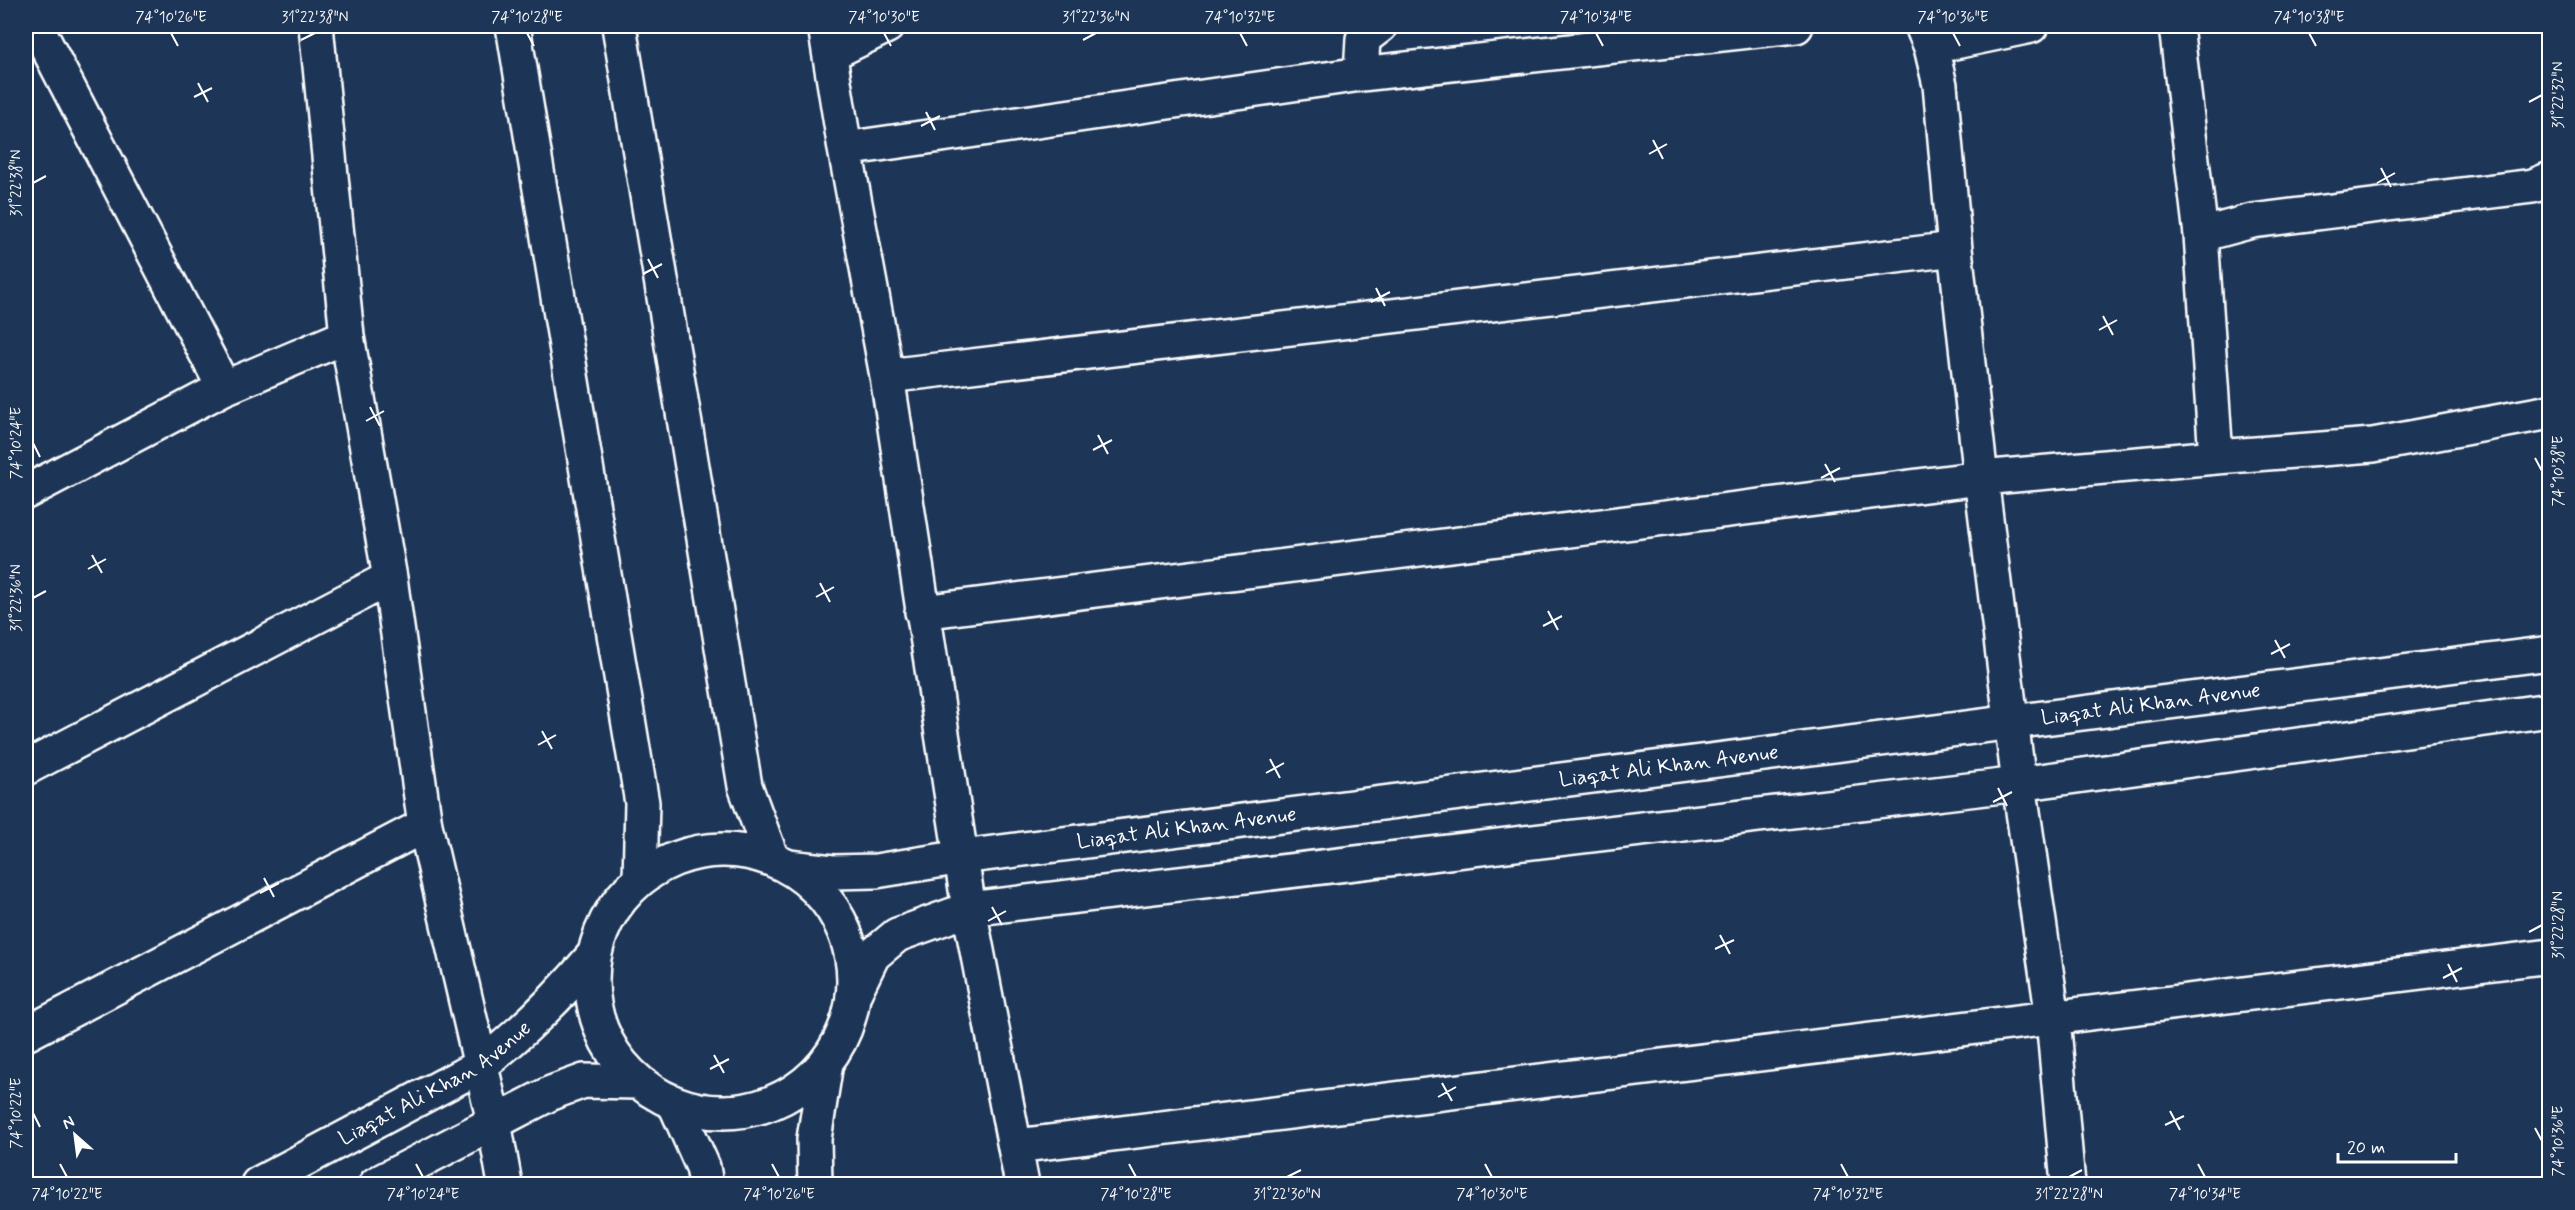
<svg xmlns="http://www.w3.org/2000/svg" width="2575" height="1210" font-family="Mynerve,sans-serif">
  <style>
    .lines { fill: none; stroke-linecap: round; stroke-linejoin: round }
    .street-casing { stroke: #fff; stroke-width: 38 }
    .secondary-casing { stroke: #fff; stroke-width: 38 }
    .street { stroke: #1d3557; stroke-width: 33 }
    .secondary { stroke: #1d3557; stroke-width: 33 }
    .ticks { fill: none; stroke: #fff; stroke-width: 2 }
    .labels { text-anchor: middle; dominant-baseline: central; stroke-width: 5; stroke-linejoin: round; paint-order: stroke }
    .street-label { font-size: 21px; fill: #fff; stroke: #1d3557 }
    .neatline { fill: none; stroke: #fff; stroke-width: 2 }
    .ticks-label { font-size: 15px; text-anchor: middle; fill: #fff }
  </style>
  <rect width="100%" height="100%" fill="#1d3557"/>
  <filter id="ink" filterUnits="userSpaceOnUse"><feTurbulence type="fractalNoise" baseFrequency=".0167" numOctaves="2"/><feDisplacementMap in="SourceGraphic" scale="12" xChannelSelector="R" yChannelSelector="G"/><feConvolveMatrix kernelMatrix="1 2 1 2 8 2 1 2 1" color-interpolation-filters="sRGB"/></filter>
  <g filter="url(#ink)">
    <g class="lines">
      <defs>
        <path id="street" d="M825 26 845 149 887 376 969 909 1022 1184
          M40 33 224 388
          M1931 47 2031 26
          M830 54 887 26
          M1361 74 1363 39 1380 26
          M845 149 1361 74 1796 26
          M2201 235 2252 221 2533 186 2550 179
          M887 376 1955 249 1940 85 1931 47 1922 26
          M2216 457 2373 445 2550 412
          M26 492 224 388 347 336
          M922 612 1981 478 1955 249
          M26 768 390 578
          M425 825 494 1122 505 1184
          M26 1034 425 825 390 578 347 336 316 26
          M1016 1146 2550 956
          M2068 1184 2053 1018 2019 784 1981 478 2216 457 2201 235 2176 26"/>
        <g id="secondary">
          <path d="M513 26 642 803 640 879"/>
          <path d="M619 26 745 786 772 859"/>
          <circle cx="723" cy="981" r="131"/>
          <path id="s1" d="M788 867 833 872 876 871 962 857 2550 653"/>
          <path d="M853 996 873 955 897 935 969 909 2019 784 2550 710"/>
          <path d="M675 1104 703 1167 706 1184"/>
          <path id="s2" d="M258 1184 480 1066C522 1033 559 997 593 956"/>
          <path d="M376 1184 551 1093 584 1081 637 1082"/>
          <path d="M815 1184 814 1139 826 1063"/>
        </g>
      </defs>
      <!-- street casing -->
      <use href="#street" class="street-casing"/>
      <!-- secondary casing -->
      <use href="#secondary" class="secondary-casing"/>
      <!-- street -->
      <use href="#street" class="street"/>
      <!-- secondary -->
      <use href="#secondary" class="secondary"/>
    </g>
  </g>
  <!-- ticks -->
  <path class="ticks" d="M171 33 178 46M527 33 534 46M884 33 891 46M1240 33 1247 46M1596 33 1603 46M1953 33 1960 46M2309 33 2316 46M301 40 315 33M1083 40 1096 33M198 83 208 102M194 97 212 88M2529 102 2542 95M926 112 935 130M921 126 940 116M1653 140 1663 159M1649 154 1667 144M2381 168 2391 187M33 183 46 176M2377 183 2395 173M648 259 658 278M643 274 662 264M1376 288 1385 306M1371 302 1390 292M2103 316 2113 335M2099 330 2117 320M370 407 380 426M366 421 384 411M1098 435 1108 454M33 443 40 457M1093 450 1112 440M2535 458 2542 471M1825 464 1835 482M1821 478 1840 468M92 555 102 573M88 569 106 559M820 583 830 602M816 597 834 587M33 598 46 591M1548 611 1558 630M1543 626 1562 616M2275 640 2285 658M2271 654 2290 644M542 731 552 749M538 745 556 735M1270 759 1280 778M1266 773 1284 763M1998 788 2007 806M1993 802 2012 792M264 878 274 897M260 893 279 883M992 907 1002 925M988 921 1006 911M2529 932 2542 925M1720 935 1730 954M1715 949 1734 940M2448 964 2457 982M2443 978 2462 968M714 1055 724 1073M710 1069 729 1059M1442 1083 1452 1101M1438 1097 1456 1087M2170 1111 2180 1130M33 1113 40 1127M2165 1125 2184 1116M2535 1128 2542 1141M60 1164 67 1177M416 1164 423 1177M772 1164 779 1177M1129 1164 1136 1177M1485 1164 1492 1177M1841 1164 1848 1177M2198 1164 2205 1177M1287 1177 1301 1170M2069 1177 2082 1170"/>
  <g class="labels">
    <!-- street labels -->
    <g class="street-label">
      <text stroke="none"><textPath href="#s1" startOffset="1374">Liaqat Ali Khan Avenue</textPath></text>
      <text stroke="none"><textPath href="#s1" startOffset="888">Liaqat Ali Khan Avenue</textPath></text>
      <text stroke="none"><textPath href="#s1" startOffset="402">Liaqat Ali Khan Avenue</textPath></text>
      <text stroke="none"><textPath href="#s2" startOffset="204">Liaqat Ali Khan Avenue</textPath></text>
    </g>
  </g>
  <!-- margin -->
  <rect width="2575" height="1210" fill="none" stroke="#1d3557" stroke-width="66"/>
  <!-- north arrow -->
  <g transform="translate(75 1135) rotate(332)" stroke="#1d3557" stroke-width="4.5" paint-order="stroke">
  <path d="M0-4.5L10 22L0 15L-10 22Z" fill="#ffffff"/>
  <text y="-9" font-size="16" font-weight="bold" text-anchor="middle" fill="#ffffff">N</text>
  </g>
  <!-- scale -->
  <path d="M2338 1153v9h118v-9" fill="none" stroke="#ffffff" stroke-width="3"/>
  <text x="2347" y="1153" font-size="18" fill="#ffffff" stroke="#1d3557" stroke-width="4.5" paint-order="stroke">20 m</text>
  <rect x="33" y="33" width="2509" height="1144" class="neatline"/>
  <g class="ticks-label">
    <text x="171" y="22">74°10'26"E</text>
    <text x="315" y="22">31°22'38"N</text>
    <text x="527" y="22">74°10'28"E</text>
    <text x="884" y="22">74°10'30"E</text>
    <text x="1096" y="22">31°22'36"N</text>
    <text x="1240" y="22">74°10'32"E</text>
    <text x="1596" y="22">74°10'34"E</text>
    <text x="1953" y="22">74°10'36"E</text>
    <text x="2309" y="22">74°10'38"E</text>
    <text transform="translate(2558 95) rotate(-90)" y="5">31°22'32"N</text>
    <text transform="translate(16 183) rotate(-90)" y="5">31°22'38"N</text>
    <text transform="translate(16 443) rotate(-90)" y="5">74°10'24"E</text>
    <text transform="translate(2558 471) rotate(-90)" y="5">74°10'38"E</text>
    <text transform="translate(16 598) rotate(-90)" y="5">31°22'36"N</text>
    <text transform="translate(2558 925) rotate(-90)" y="5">31°22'28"N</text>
    <text transform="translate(16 1113) rotate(-90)" y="5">74°10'22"E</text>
    <text transform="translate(2558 1141) rotate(-90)" y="5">74°10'36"E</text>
    <text x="67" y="1199">74°10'22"E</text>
    <text x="423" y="1199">74°10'24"E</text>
    <text x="779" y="1199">74°10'26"E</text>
    <text x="1136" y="1199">74°10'28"E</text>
    <text x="1287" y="1199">31°22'30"N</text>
    <text x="1492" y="1199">74°10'30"E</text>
    <text x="1848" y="1199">74°10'32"E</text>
    <text x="2069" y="1199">31°22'28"N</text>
    <text x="2205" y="1199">74°10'34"E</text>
  </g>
</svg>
